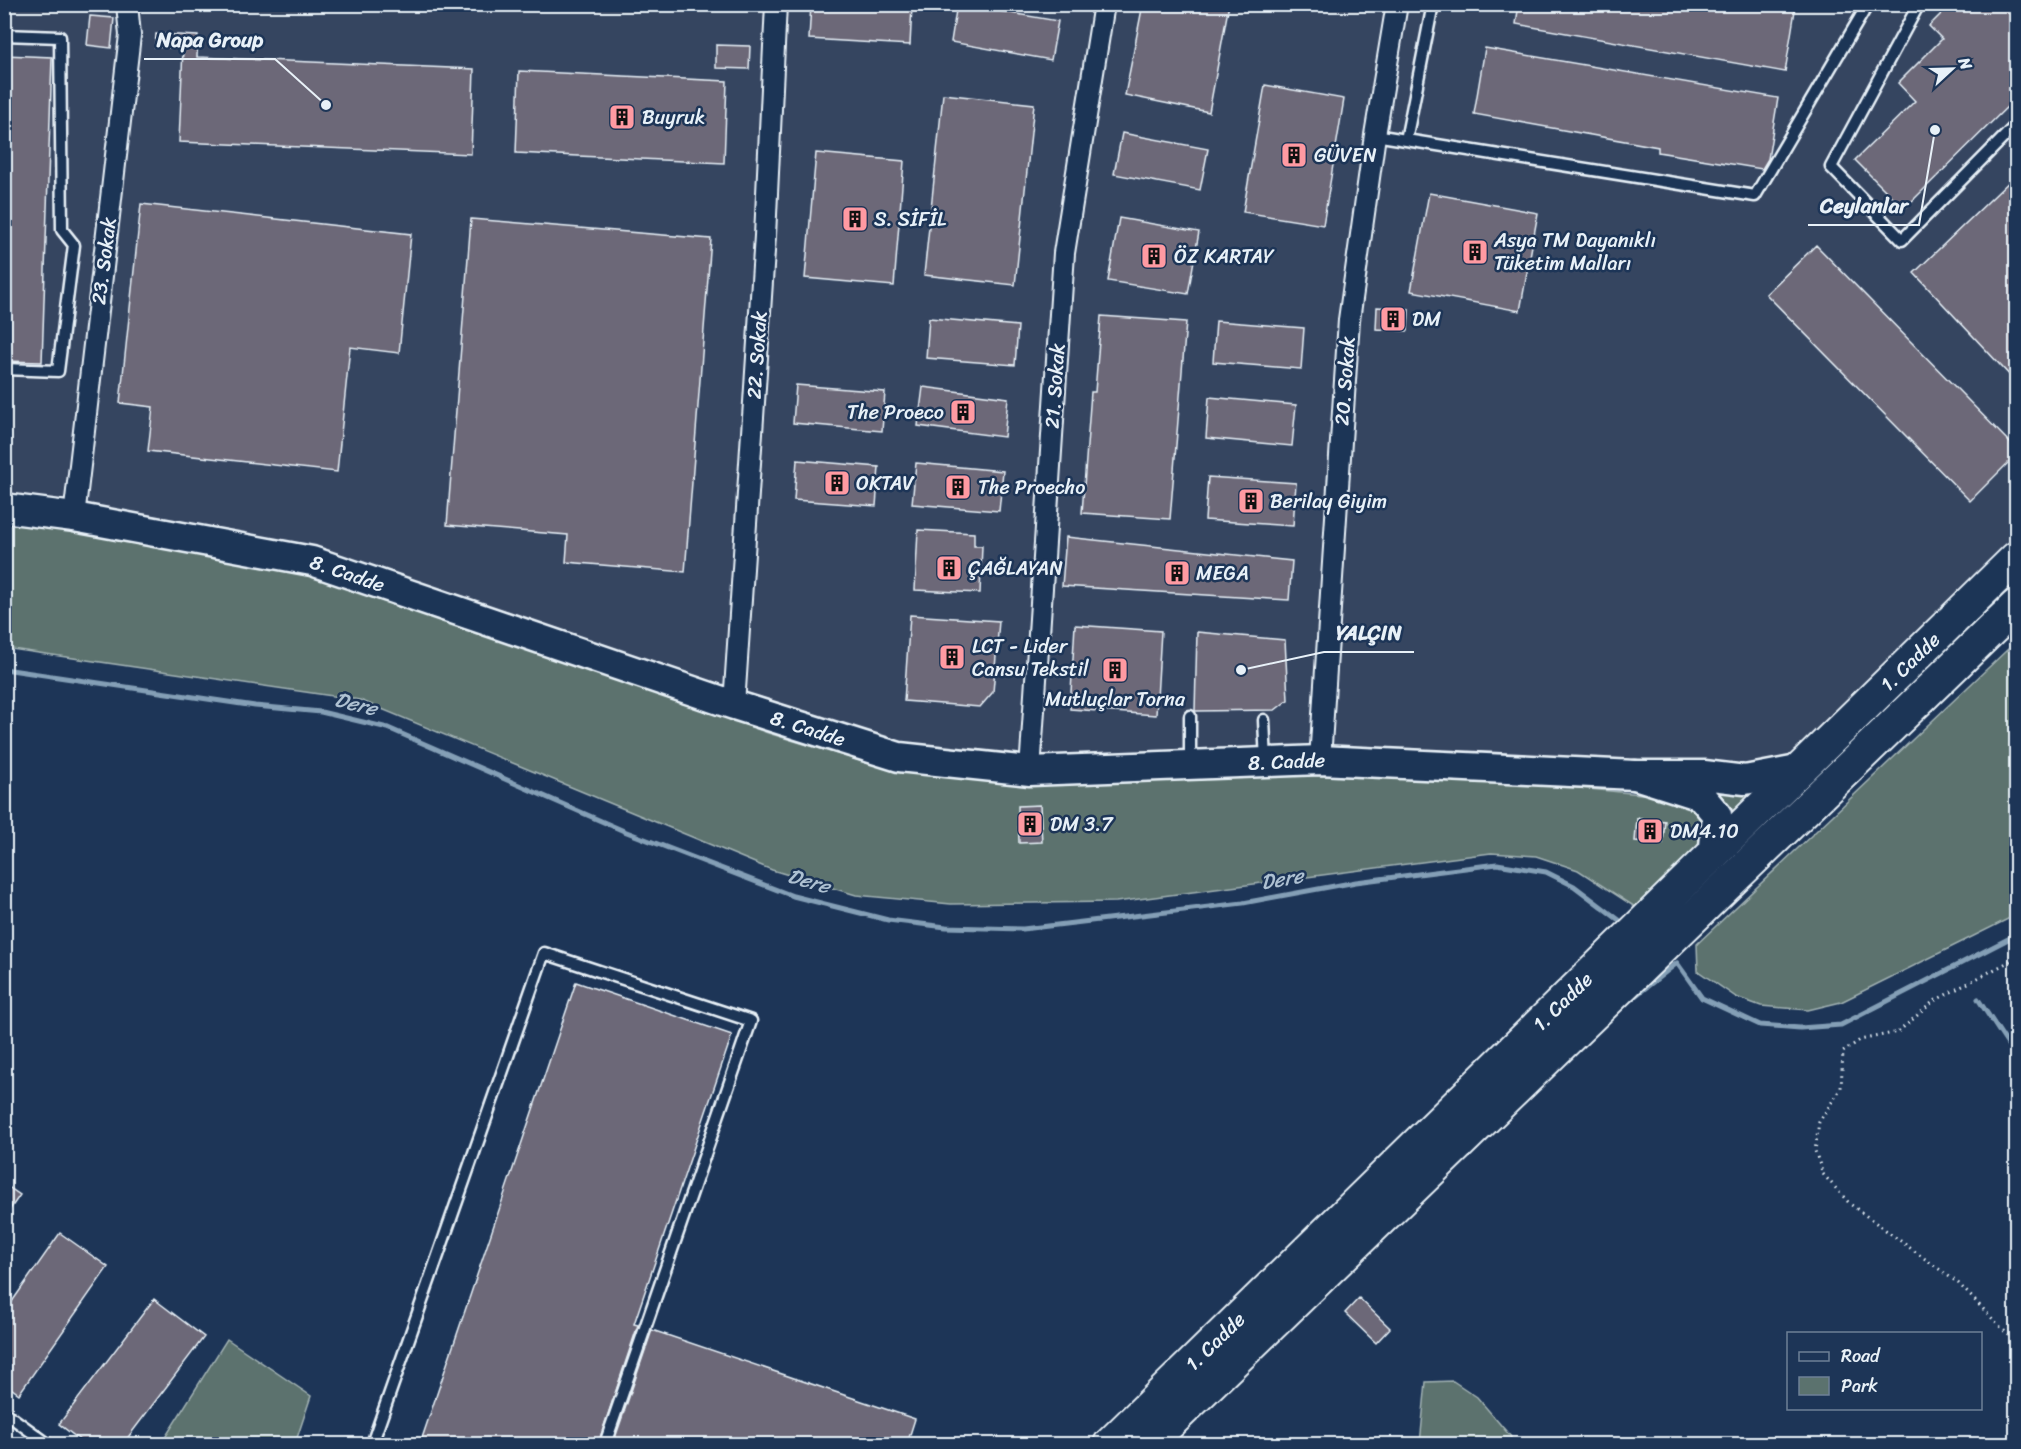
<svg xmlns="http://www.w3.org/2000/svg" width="2021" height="1449" font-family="Sriracha,sans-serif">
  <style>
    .built { fill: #354461 }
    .green { fill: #5b726e; stroke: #a2b2b3; stroke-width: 1.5 }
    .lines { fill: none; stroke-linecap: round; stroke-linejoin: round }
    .stream { stroke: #849fb6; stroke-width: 5 }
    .building { fill: #6c6878; stroke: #e8f1f8; stroke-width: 1.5 }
    .lane-casing { stroke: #e8f1f8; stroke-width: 15 }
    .street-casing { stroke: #e8f1f8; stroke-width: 24 }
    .secondary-casing { stroke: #e8f1f8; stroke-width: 33 }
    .primary-casing { stroke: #e8f1f8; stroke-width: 36 }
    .path { stroke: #e8f1f8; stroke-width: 3; stroke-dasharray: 1.5 4.5; stroke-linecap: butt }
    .lane { stroke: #1d3557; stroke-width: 10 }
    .street { stroke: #1d3557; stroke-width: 20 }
    .secondary { stroke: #1d3557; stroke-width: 28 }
    .primary { stroke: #1d3557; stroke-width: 32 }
    .labels { text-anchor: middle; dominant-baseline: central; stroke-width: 5; stroke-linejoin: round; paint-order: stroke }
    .poi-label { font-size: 20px; fill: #e8f1f8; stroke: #1d3557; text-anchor: start }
    .street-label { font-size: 20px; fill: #e8f1f8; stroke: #1d3557 }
    .water-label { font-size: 21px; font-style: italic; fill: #aec1d2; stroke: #1d3557 }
    .leader { fill: none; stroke: #e8f1f8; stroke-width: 2 }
    .callout-dot { fill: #e8f1f8; stroke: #1d3557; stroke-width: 2 }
    .callout-label { font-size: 21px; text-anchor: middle; font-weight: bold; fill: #e8f1f8; stroke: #1d3557; stroke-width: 5; stroke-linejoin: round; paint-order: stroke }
  </style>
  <rect width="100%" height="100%" fill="#1d3557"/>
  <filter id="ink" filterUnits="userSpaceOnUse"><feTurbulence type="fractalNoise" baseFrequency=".0167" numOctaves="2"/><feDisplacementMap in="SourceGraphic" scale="12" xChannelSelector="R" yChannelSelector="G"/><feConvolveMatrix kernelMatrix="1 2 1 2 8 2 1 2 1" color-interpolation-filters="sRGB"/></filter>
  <g filter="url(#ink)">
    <!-- built -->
    <path class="built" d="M5 5H2016V651L2006 641 1789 763 1314 769 872 763 309 559 5 516Z"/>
    <!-- green -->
    <path class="green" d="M5 519 309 565 768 733 887 769 924 774 1147 772 1496 780 1682 798 1703 813 1705 841 1635 907 1578 870 1536 856 1491 853 1116 902 951 904 856 895 772 870 360 700 5 648Z
      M2008 649 2016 658V915L1841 1002 1808 1010 1761 1006 1736 997 1698 971 1697 944Z
      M1703 784 1757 792 1725 822Z
      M227 1339 311 1396 295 1444H161Z
      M1453 1381 1477 1397 1511 1437 1509 1444H1420L1426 1382Z"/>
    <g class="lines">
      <!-- stream -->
      <path class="stream" d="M4 669 255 706 321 712 388 728 624 831 793 896 888 920 946 927 1023 929 1243 903 1356 882 1497 864 1546 872 1574 886 1619 920
        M1978 999 2016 1057
        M1630 1000 1677 963 1702 998 1760 1025 1800 1028 1841 1025 2016 935"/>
    </g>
    <!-- building -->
    <path class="building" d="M811 4 912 6 910 45 809 39Z
      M957 4 1058 21 1051 60 951 42Z
      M1143 4H1229L1209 112 1125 95Z
      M1519 4H1796L1785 72 1516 24Z
      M1951 4H2016V98L1904 209 1855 160 1915 101 1898 83 1942 39 1929 26Z
      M90 16 114 18 111 48 87 45Z
      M156 34 198 36 197 57 474 69 471 154 179 142 183 48 155 47Z
      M716 45 750 46 749 69 716 68Z
      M1485 48 1778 98 1768 159 1762 169 1658 152V147L1474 114Z
      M4 55 52 57 42 362 4 361Z
      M519 71 727 81 724 163 516 153Z
      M1265 85 1344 99 1323 225 1243 212Z
      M943 94 1034 104 1015 285 924 275Z
      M1122 133 1208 149 1200 190 1114 174Z
      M816 153 904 161 894 286 805 278Z
      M2016 175V382L1914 273Z
      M1429 193 1538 213 1520 311 1411 291Z
      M141 204 411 234 399 353 350 347 337 472 148 451 153 407 120 403Z
      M1119 218 1199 232 1188 294 1108 281Z
      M471 219 711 239 685 572 566 562 568 535 447 525Z
      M1816 245 2016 449V455L1970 501 1766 294Z
      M1377 307 1409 309 1408 331 1376 329Z
      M1101 316 1186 322 1170 519 1082 513 1091 392H1095Z
      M929 318 1018 326 1015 365 926 358Z
      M1216 321 1304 328 1301 369 1213 362Z
      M796 385 885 392 882 431 793 423Z
      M923 387 1008 398 1004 437 918 426Z
      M1209 397 1296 405 1292 446 1206 438Z
      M797 460 879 467 876 506 794 500Z
      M916 463 1003 471 999 511 912 504Z
      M1208 477 1296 483 1293 526 1205 520Z
      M918 530 974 533V546H982L980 593 915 590Z
      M1066 537 1292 561 1289 600 1062 586Z
      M910 615 999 621 993 692 980 707 904 701Z
      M1075 625 1161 631 1156 715 1070 709Z
      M1197 632 1285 640 1288 700 1275 710 1195 711Z
      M1040 805 1042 842 1019 843 1018 806Z
      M1637 818 1665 821 1663 843 1635 841Z
      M576 982 732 1035 634 1324 638 1325 598 1444H420Z
      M4 1184 20 1195 4 1218Z
      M60 1233 108 1267 19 1394 4 1383V1313Z
      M1359 1298 1390 1328 1376 1343 1345 1313Z
      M154 1299 204 1337 123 1444H85L59 1424Z
      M652 1330 915 1419 907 1444H613Z"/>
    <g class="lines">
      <defs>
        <path id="lane" d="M1433 4 1406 140 1755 196 1868 4
          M1919 4 1831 167 1902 240 2016 125
          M4 35 60 37 62 230 74 245 58 371 4 369
          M1375 135 1406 140
          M1190 716V765
          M1264 720 1266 762
          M4 1412 48 1444
          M372 1444 544 953 751 1021 605 1444"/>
        <path id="street" d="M74 517 130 35 127 4
          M734 705 765 236 776 4
          M1320 760 1349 320 1375 135 1397 4
          M1030 771 1064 253 1104 4"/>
        <g id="secondary">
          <path id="s1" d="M4 508 74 517 312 561 734 705 899 757 1030 771 1320 760 1635 775"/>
          <path d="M1713 857 1717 815 1701 796 1635 775H1704L1745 780 1803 769"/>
        </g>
        <g id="primary">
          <path id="s2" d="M1110 1444 2016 558"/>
          <path d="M1148 1444 2016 606"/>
        </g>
      </defs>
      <!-- lane casing -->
      <use href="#lane" class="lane-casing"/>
      <!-- street casing -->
      <use href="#street" class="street-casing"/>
      <!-- secondary casing -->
      <use href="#secondary" class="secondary-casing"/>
      <!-- primary casing -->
      <use href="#primary" class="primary-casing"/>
      <!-- path -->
      <path class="path" d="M2016 958 1934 1001 1898 1032 1860 1040 1843 1052 1841 1088 1819 1122 1815 1151 1823 1174 1850 1204 1958 1283 2016 1343"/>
      <!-- lane -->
      <use href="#lane" class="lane"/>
      <!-- street -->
      <use href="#street" class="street"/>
      <!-- secondary -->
      <use href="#secondary" class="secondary"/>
      <!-- primary -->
      <use href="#primary" class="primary"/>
    </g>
  </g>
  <!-- icons -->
  <defs>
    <symbol id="building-square" viewBox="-11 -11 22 22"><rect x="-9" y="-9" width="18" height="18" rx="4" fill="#ff9aa2" stroke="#1d3557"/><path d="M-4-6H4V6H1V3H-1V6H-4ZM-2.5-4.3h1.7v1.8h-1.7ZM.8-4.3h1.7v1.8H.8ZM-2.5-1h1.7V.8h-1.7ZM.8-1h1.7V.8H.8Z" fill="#111"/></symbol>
  </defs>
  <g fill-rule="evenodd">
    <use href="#building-square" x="607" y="102" width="30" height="30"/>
    <use href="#building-square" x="1279" y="140" width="30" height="30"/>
    <use href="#building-square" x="840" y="204" width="30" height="30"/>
    <use href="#building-square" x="1460" y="237" width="30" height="30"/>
    <use href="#building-square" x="1139" y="241" width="30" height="30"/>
    <use href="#building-square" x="1378" y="304" width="30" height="30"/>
    <use href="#building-square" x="948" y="397" width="30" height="30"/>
    <use href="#building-square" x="822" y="468" width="30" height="30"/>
    <use href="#building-square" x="943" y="472" width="30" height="30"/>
    <use href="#building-square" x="1236" y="486" width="30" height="30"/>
    <use href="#building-square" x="934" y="553" width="30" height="30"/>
    <use href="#building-square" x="1162" y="558" width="30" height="30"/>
    <use href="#building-square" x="937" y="642" width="30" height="30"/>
    <use href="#building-square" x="1100" y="655" width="30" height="30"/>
    <use href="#building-square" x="1015" y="809" width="30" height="30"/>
    <use href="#building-square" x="1635" y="816" width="30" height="30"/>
  </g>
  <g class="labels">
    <!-- poi labels -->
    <g class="poi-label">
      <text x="642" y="117">Buyruk</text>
      <text x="1314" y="155">GÜVEN</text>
      <text x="874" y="219">S. SİFİL</text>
      <text x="1494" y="240">Asya TM Dayanıklı<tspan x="1494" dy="23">Tüketim Malları</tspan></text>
      <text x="1174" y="256">ÖZ KARTAY</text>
      <text x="1412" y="319">DM</text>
      <text x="944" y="412" text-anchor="end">The Proeco</text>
      <text x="856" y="483">OKTAV</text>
      <text x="978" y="487">The Proecho</text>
      <text x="1270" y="501">Berilay Giyim</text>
      <text x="968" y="568">ÇAĞLAYAN</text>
      <text x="1196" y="573">MEGA</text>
      <text x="972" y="646">LCT - Lider<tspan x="972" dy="23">Cansu Tekstil</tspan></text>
      <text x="1115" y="699" text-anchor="middle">Mutluçlar Torna</text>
      <text x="1050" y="824">DM 3.7</text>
      <text x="1670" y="831">DM4.10</text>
    </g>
    <!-- street labels -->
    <g class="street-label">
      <text transform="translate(104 261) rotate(-83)">23. Sokak</text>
      <text transform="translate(757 355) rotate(-86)">22. Sokak</text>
      <text transform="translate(1345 381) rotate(-86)">20. Sokak</text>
      <text transform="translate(1055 386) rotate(-86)">21. Sokak</text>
      <text stroke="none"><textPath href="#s1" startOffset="350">8. Cadde</textPath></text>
      <text stroke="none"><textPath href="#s2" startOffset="1119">1. Cadde</textPath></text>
      <text stroke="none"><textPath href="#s1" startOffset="836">8. Cadde</textPath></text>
      <text stroke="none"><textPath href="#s1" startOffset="1320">8. Cadde</textPath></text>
      <text stroke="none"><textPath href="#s2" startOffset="633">1. Cadde</textPath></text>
      <text stroke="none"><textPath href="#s2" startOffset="147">1. Cadde</textPath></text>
    </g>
    <!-- water labels -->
    <g class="water-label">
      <text transform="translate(356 704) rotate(14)">Dere</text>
      <text transform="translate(1282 879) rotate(-10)">Dere</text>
      <text transform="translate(809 881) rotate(16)">Dere</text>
    </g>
  </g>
  <!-- callouts -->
  <path class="leader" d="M326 105L275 59H144M1935 130L1919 225H1808M1241 670L1324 652H1414"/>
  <g class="callout-dot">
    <circle cx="326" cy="105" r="6"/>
    <circle cx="1935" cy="130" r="6"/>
    <circle cx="1241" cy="670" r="6"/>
  </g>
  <g class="callout-label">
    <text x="210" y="47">Napa Group</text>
    <text x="1864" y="213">Ceylanlar</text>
    <text x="1369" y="640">YALÇIN</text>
  </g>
  <!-- margin -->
  <rect width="2021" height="1449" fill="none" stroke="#1d3557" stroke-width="24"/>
  <rect x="12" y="12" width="1997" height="1425" fill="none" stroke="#e8f1f8" stroke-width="2" filter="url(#ink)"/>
  <!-- legend -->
  <rect x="1787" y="1332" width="195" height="78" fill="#1d3557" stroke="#6e8097" stroke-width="1.5"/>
  <rect x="1799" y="1352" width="30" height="9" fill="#1d3557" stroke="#6e8097" stroke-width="1.5"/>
  <text x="1841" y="1362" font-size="18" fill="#e8f1f8">Road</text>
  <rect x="1799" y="1377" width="30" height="18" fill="#5b726e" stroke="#6e8097" stroke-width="1.5"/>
  <text x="1841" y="1392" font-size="18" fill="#e8f1f8">Park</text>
  <!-- north arrow -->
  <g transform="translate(1952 69) rotate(68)" stroke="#1d3557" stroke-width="4.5" paint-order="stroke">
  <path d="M0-4.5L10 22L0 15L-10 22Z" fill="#e8f1f8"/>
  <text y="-9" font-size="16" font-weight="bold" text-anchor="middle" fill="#e8f1f8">N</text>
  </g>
</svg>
